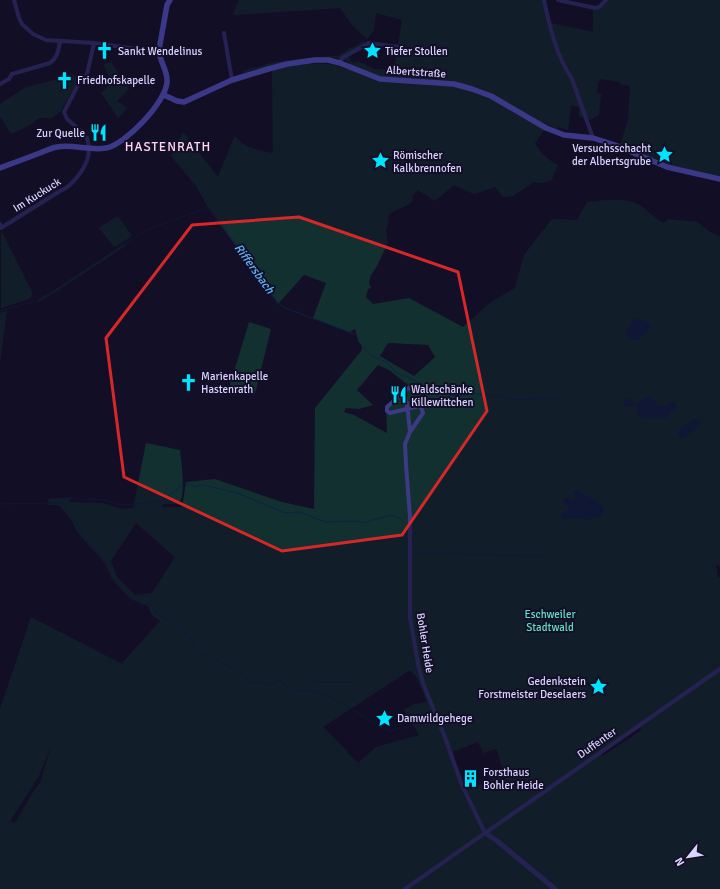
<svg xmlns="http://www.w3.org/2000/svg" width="720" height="889" font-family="Signika,sans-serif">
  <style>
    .green { fill: #12302f; fill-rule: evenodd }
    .water { fill: #0c2248 }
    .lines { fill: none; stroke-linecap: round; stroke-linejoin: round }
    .stream { stroke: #0c2248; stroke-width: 1 }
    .minor { stroke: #3d3a85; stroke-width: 4 }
    .tertiary { stroke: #3d3a85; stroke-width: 5 }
    .secondary { stroke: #6f6bff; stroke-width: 5.5 }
    .marked { fill: none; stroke: #d62828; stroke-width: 3; stroke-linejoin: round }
    .labels { text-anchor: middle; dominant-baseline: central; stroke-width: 4; stroke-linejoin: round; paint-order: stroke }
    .poi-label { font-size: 11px; fill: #d9d4ff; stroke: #130f26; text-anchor: start }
    .street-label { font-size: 11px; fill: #d9d4ff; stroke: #130f26 }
    .park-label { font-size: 11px; fill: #5fe0c0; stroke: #130f26 }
    .water-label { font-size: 12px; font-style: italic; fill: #62b6ff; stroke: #130f26 }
    .quarter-label { font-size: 13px; letter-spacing: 1px; fill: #ffd6f0; stroke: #130f26 }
  </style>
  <rect width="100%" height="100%" fill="#130f26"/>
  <!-- green -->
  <path class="green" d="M239 0H544L551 23 593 32V9L607 0H720V176L668 164 620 145 628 120 630 86 622 85 619 82 601 79 598 83 597 93 601 94 599 115 590 120 579 116V107L571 105 568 130 558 127 557 129 542 122 545 129 535 143C540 153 548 160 558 165L551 181 541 183 534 182 513 196 503 197 495 187 474 194 454 185 435 201 418 190 413 195 412 202C407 206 396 210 389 214L388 224 386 230 388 243 377 266 371 275 369 283 371 288 368 289 366 297 373 304 409 298 463 327 491 302 515 288 524 255 552 219 577 220 587 202C604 201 626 196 641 206 649 212 655 219 664 223L668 219 697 222 710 232 720 236V566L716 564 718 577H720V889H0V709L31 617 122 664 123 662 160 621 151 614 148 606 129 598 112 579 104 562 78 533 70 518 59 505H49L48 499 73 497 68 502 102 503 122 509 133 508 146 443 180 450C181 459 187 499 178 503 173 505 166 504 162 504V507H182L186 482 215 479 282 502 314 509 315 408 361 351 362 347 358 340 355 329 350 332 313 318 326 283 304 275 278 304 209 209 196 186 171 156 183 132 218 177 234 137H236C244 148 260 151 273 153L272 71 234 83V81C268 71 313 55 348 69L350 63 343 59 354 52 349 57 351 61 355 63 358 61 374 69 394 70 402 20 376 13 374 30 367 39 353 26 340 8 235 15 233 14ZM388 343 428 345 435 357 414 376 380 356ZM378 365 389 370 408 385 386 407 387 433 354 415 344 412 346 408 359 409 373 405 357 390ZM645 397H650L657 405H667L675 402 674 410C660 414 650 421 637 414L638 408 630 399 636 405ZM136 523 175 557 152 593 135 595 117 577 111 561ZM410 670 417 678 427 702 414 704 404 710 419 735 376 747 358 763 323 727ZM638 725 642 730 603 756 601 752ZM478 742 483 753 497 749 503 771 490 781 466 790 452 752ZM52 744 40 783 35 789 15 823 10 821 39 776Z
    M363 41H365L363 45 340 59 336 58H314L275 64 243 73V71L275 62 314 57 338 56 350 48 354 47Z
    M111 62 129 89 117 101 127 108 118 118 101 93 112 83 103 64Z
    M72 74 79 79 60 112 52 118H39L30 125 11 134 0 116V104L26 87 55 80Z
    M118 216 132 236 115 247 113 246 99 228Z
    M1 230 32 292V296L29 299 1 308Z
    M124 244 125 246 54 293 38 302V299L53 291Z
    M7 311 0 363V313Z
    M249 322 271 329 255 394 229 388Z"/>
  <!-- water -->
  <path class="water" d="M636 318 650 323 652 325 651 327 638 340H632L626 335C627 329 631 322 636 318Z
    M645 397H650L657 405H667L675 402 677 408 670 411 668 417C656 419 647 419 637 413L638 408 635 405 630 407 624 406 625 399H630L636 405C641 402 641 399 645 397Z
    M695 419 702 420C700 427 689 435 682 439L679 436 678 431Z
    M574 490C581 490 583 494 589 497 596 502 612 508 598 518H592L587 520 579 518 563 519 561 517V515L569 508 567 504 563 503 564 499 566 498 572 500 577 498 572 494Z"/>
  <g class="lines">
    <!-- stream -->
    <path class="stream" d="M210 208 278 303 283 307 354 334
      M2 225 58 189
      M39 300 54 292 144 231 204 209
      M0 311 36 301
      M358 341 372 356 388 363 396 373 408 377 424 386
      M434 389H438L449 396 476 394 499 396 510 400 559 398
      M186 484H190L195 487 200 485 207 486 238 493 282 512 288 513 299 512 325 522 356 521 363 523 390 515 398 517 405 523
      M61 499H93L104 500 122 505 148 503 162 501 183 484
      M0 504 61 503 72 516 83 536 105 561 112 578 130 598 141 604 149 603 153 606 155 613 170 621
      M415 523H419
      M412 544V538L420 526
      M412 553 541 556
      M173 624 176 625 179 630 188 635 194 647 198 649 202 655 208 653C216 662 221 660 229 667 242 667 242 678 249 682 254 685 257 682 262 682 266 683 268 684 272 684L277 681 282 680 285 686 288 688V690L293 692
      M307 688 316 682H354
      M297 691C315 687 329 697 345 705
      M349 708 388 731 431 722
      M435 721H436"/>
    <!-- minor -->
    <path class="minor" d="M14 0 19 18 22 24 33 34 46 40 94 43 137 49 159 50
      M544 0C550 28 556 55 572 79L593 138
      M558 0 595 8 599 7 606 0
      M224 33 232 80
      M340 63 342 58 369 43 398 47
      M0 84 9 79 12 74 50 63C58 57 58 51 60 42
      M0 224 1 228 60 191C73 186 89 165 89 150 89 146 88 142 87 138L81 133 82 132 67 119 64 112 78 85 87 74 94 43
      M419 389 410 388 407 389 387 407V411L390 413 419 406 421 407 423 413 410 432 405 444 406 465 410 517V617L418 664 423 683 446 740 461 783 485 833
      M403 391 407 404 410 432
      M405 889 720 669"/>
    <!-- tertiary -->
    <path class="tertiary" d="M485 833 496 840 555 889"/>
    <!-- secondary -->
    <path class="secondary" d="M164 95 177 101 184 102 232 80 268 69 287 64 315 60H328L340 63 380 79 454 84 472 89 491 96 546 128 564 135 593 138 615 145 667 167 720 179
      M0 168C13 163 27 158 40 153 45 151 51 148 57 147 73 144 90 151 106 148 125 145 166 102 167 82 168 70 159 61 159 50L167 5 170 0"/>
  </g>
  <!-- marked area -->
  <path d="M0 0H720V889H0ZM299 217 458 272 487 411 402 535 282 551 124 477 106 338 192 225Z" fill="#130f26" fill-opacity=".55" fill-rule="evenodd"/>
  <path class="marked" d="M299 217 458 272 487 411 402 535 282 551 124 477 106 338 192 225Z"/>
  <!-- icons -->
  <defs>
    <symbol id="church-bare" viewBox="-9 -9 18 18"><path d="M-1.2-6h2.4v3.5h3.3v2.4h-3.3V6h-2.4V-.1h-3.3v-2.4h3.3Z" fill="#00e5ff" stroke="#130f26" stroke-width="2.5" paint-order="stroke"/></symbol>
    <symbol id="sight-bare" viewBox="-9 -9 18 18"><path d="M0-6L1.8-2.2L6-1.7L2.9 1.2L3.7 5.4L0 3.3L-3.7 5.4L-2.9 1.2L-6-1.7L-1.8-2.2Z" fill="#00e5ff" stroke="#130f26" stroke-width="2.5" paint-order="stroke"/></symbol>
    <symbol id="restaurant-bare" viewBox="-9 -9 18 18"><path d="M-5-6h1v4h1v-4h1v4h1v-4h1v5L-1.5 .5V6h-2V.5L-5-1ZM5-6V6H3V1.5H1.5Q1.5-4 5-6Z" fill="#00e5ff" stroke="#130f26" stroke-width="2.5" paint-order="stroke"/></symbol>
    <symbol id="building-bare" viewBox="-9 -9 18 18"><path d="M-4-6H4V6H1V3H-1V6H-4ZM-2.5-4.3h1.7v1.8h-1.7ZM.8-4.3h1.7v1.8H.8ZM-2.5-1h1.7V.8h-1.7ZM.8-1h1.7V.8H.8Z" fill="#00e5ff" stroke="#130f26" stroke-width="2.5" paint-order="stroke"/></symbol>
  </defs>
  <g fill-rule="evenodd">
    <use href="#church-bare" x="92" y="38" width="25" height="25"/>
    <use href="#sight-bare" x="360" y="38" width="25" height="25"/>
    <use href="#church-bare" x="52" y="68" width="25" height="25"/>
    <use href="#restaurant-bare" x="86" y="120" width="25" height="25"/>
    <use href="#sight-bare" x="652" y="142" width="25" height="25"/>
    <use href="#sight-bare" x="368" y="148" width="25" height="25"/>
    <use href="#church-bare" x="176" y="370" width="25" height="25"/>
    <use href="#restaurant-bare" x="386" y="382" width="25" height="25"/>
    <use href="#sight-bare" x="586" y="674" width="25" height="25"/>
    <use href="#sight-bare" x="372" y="706" width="25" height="25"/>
    <use href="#building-bare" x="458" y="766" width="25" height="25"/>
  </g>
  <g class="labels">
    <!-- poi labels -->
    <g class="poi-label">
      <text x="118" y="51">Sankt Wendelinus</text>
      <text x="385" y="51">Tiefer Stollen</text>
      <text x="77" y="80">Friedhofskapelle</text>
      <text x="85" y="133" text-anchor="end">Zur Quelle</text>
      <text x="651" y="148" text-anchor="end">Versuchsschacht<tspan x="651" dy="13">der Albertsgrube</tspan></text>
      <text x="393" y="155">Römischer<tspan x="393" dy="13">Kalkbrennofen</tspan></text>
      <text x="201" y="376">Marienkapelle<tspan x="201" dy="13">Hastenrath</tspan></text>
      <text x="411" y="389">Waldschänke<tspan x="411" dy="13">Killewittchen</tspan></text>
      <text x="586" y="681" text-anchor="end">Gedenkstein<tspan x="586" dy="13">Forstmeister Deselaers</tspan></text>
      <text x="397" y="718">Damwildgehege</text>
      <text x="483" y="772">Forsthaus<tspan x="483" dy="13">Bohler Heide</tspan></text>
    </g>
    <!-- street labels -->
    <g class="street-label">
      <text transform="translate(416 72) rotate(4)">Albertstraße</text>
      <text transform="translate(37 195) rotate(-32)">Im Kuckuck</text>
      <text transform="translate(425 643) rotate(81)">Bohler Heide</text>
      <text transform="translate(597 743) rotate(-35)">Duffenter</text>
    </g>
    <!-- park labels -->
    <g class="park-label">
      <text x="550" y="614">Eschweiler<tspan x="550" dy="13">Stadtwald</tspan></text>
    </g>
    <!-- water labels -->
    <g class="water-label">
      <text transform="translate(254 269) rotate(54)">Riffersbach</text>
    </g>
    <!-- quarter labels -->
    <g class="quarter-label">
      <text x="168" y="147">HASTENRATH</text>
    </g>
  </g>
  <!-- north arrow -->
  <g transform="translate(688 857) rotate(240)" stroke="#130f26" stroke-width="3" paint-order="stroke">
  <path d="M0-3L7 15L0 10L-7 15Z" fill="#d9d4ff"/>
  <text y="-6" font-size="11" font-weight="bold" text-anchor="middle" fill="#d9d4ff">N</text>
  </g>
</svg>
